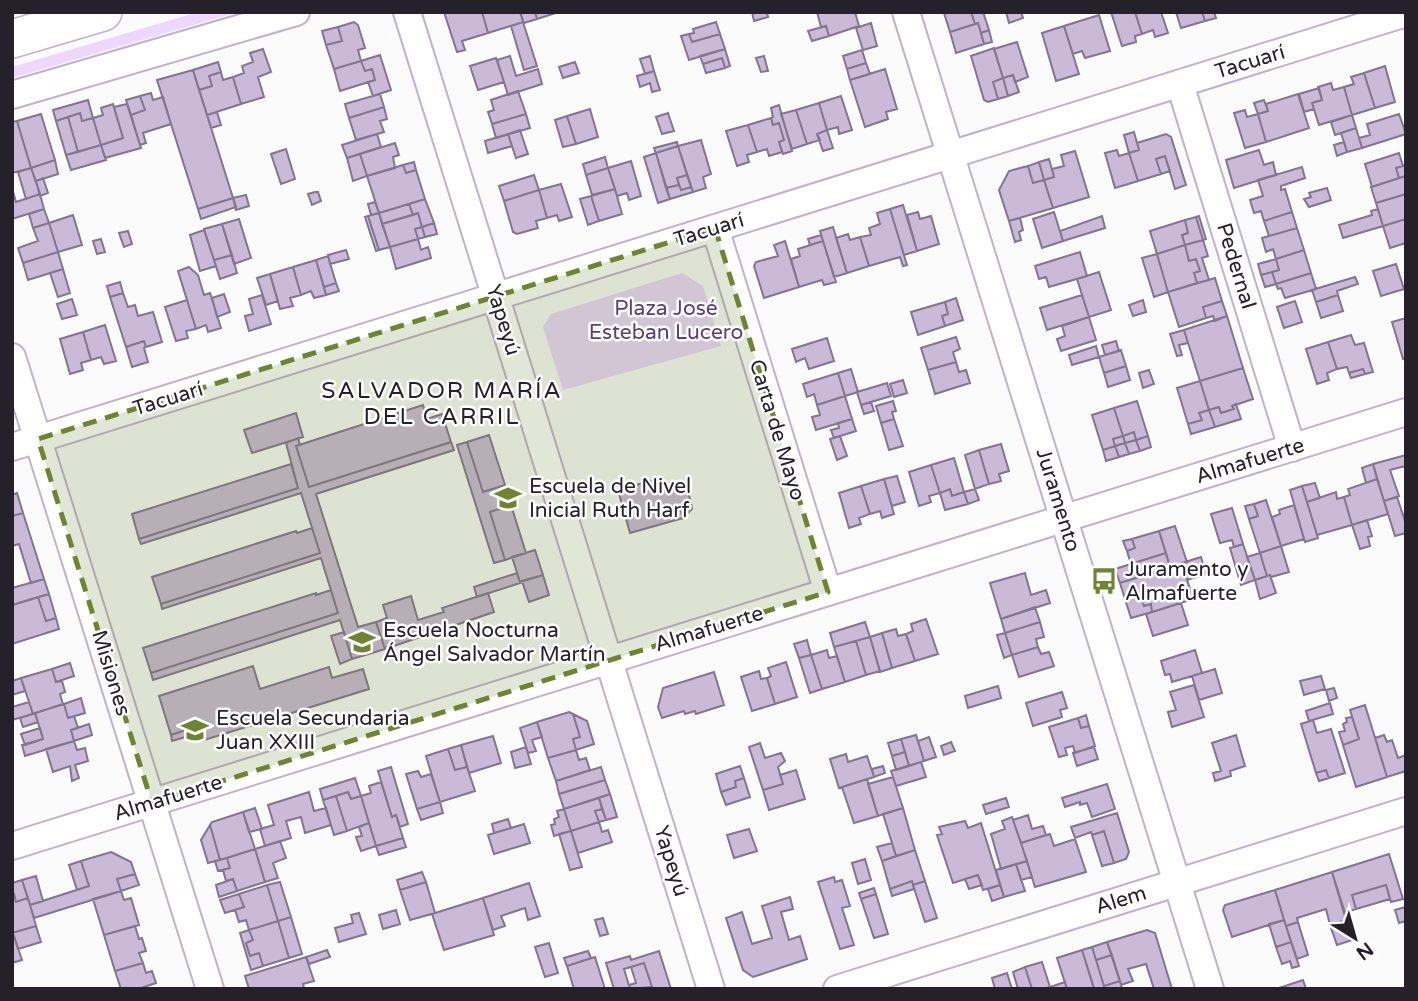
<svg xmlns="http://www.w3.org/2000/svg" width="1418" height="1001" font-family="'Varela Round',sans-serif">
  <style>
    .green { fill: #edd7fd }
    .building { fill: #cabad8; stroke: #837490; stroke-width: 2 }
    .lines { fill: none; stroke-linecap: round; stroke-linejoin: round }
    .minor-casing { stroke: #c1b1ce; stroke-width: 30 }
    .secondary-casing { stroke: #c1b1ce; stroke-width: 40 }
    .minor { stroke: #fff; stroke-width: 26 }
    .secondary { stroke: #fff; stroke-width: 37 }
    .marked { fill: #708333; fill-opacity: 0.2; stroke: #708333; stroke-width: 5; stroke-dasharray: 14 9; stroke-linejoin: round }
    .labels { text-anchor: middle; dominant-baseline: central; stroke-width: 5; stroke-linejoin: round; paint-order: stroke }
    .street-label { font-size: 21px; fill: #26202b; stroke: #fff }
    .park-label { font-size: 21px; fill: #5d3e73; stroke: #fff }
    .poi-label { font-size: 21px; fill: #26202b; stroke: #fff; text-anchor: start }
    .neighbourhood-label { font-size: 23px; letter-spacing: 2px; fill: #26202b; stroke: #fff }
  </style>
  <rect width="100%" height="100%" fill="#fbfbfb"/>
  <!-- green -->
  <path class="green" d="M198 12H238L12 78V67Z
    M682 273 703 286 721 346 563 390 543 327 551 314Z"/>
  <!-- building -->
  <path class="building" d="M444 12H482L488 33 462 41 465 50 457 52Z
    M482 12H520L523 22 488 33Z
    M520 12H535L537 19 524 23Z
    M535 12H559L537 19Z
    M752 12H767L768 17 754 21Z
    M817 12H855L859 26 829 36 826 26 821 27Z
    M971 12H983L989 30 981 33 978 23 975 24Z
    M971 12 975 24 950 32 944 13Z
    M1006 12H1021L1023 18 1009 23Z
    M1111 12H1135L1142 34 1135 36 1136 42 1122 46Z
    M1135 12H1161L1168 33 1155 37 1153 30 1142 34Z
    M1176 12H1202L1205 21 1181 28Z
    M1202 12H1214L1216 18 1205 21Z
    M1099 15 1110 51 1085 58 1082 51 1073 54 1064 26Z
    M354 22 358 25 365 48 358 50 361 61 334 69 326 45 342 41 338 27Z
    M523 22 537 66 524 70 511 26Z
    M716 22 720 34 692 42 689 34 694 33 693 29Z
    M871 23 877 46 863 50 856 28Z
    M978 23 984 44 956 53 950 32Z
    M826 26 829 36 812 41 808 31Z
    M1064 26 1079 74 1056 81 1042 33Z
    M338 27 342 41 326 45 322 31Z
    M989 30 992 42 984 44 981 33Z
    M689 34 692 42 720 34 725 49 689 60 681 36Z
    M1017 42 1028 77 1015 82 1013 75 1003 78 994 49Z
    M994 48 1003 78 993 82 998 99 988 102 984 100 971 56Z
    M263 49 271 72 258 77 264 97 241 104 233 77 244 73 242 66 253 62 250 53Z
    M725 49 730 66 725 68 722 58 703 64 700 56Z
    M862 50 866 63 847 69 843 56Z
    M380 55 391 90 373 96 368 82 375 80 372 69 365 71 361 61Z
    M510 56 516 76 538 69 542 84 508 95 497 60Z
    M650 56 654 71 645 74 640 59Z
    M764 56 768 71 761 72 756 58Z
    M496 58 504 82 478 90 470 66Z
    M722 58 725 68 706 73 703 64Z
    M361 61 365 71 372 69 375 80 340 91 334 69Z
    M218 62 221 72 209 76 212 86 199 90 193 70Z
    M575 62 579 73 563 78 559 67Z
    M866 63 870 74 850 80 847 69Z
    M1385 66 1395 102 1375 108 1364 73Z
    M885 69 897 109 886 112 888 119 865 127 850 80Z
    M193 70 233 198 198 209 157 80Z
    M654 71 660 90 652 92 650 83 640 87 637 76Z
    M221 72 223 80 233 77 241 104 207 115 199 90 212 86 209 76Z
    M1364 73 1375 108 1352 115 1344 87 1354 84 1351 77Z
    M1013 75 1019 92 1008 96 1003 78Z
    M1003 78 1008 96 998 99 993 82Z
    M1331 83 1333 90 1344 87 1352 115 1319 125 1312 103 1322 100 1318 87Z
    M1319 88 1322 100 1312 103 1314 109 1304 112 1299 94Z
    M518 91 526 114 492 124 488 112 494 110 491 100Z
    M151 93 153 100 163 97 171 124 143 133 146 143 140 145 131 115 145 110 140 96Z
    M380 94 384 107 349 118 345 104Z
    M1298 94 1309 128 1266 142 1258 114 1268 111 1266 104Z
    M140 96 145 110 131 115 126 100Z
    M841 96 852 130 839 134 838 127 827 130 819 103Z
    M88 100 93 118 82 121 80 113 56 121 53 110Z
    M1264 100 1268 111 1258 114 1254 103Z
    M819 103 827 130 817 134 820 140 807 144 796 110Z
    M113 104 123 138 101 145 93 118 103 115 101 108Z
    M127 104 141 148 105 158 101 145 123 138 114 107Z
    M779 105 792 151 783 154 779 142 784 140 779 123 773 125 771 118 773 117 771 108Z
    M384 107 387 119 380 121 384 132 356 140 349 118Z
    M590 109 598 137 576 144 567 116Z
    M796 110 807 144 792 149 781 114Z
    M1245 110 1247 117 1258 114 1266 142 1245 148 1234 113Z
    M217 112 221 125 211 128 207 115Z
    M80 113 82 121 93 118 101 145 78 152 68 117Z
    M668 113 674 131 662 134 656 117Z
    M41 114 55 160 31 168 17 121Z
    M526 114 530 128 496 138 492 124Z
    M1399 114 1406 134 1362 148 1359 138 1370 135 1367 124Z
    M1352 115 1356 128 1335 135 1331 122Z
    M567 116 576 144 563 147 555 120Z
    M68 117 78 152 66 155 56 121Z
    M771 118 773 125 779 123 784 140 779 142 782 152 769 156 767 149 757 152 748 125Z
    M17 121 31 168 12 173V122Z
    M748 125 757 152 747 155 749 162 737 166 726 131Z
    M1356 128 1362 148 1347 152 1341 133Z
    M520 130 528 154 516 158 508 134Z
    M827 130 833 148 823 151 817 134Z
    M1134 132 1139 150 1129 153 1124 135Z
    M377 134 381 147 347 158 342 145Z
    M508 134 512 146 488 153 485 141Z
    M1166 134 1171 137 1186 185 1175 189 1165 156 1156 159 1161 174 1138 181 1129 153 1139 150 1137 143Z
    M701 140 711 174 703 177 706 188 693 192 678 146Z
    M677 142 678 146 656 153 654 148Z
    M1344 142 1347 152 1337 156 1334 145Z
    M395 143 399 155 393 157 395 168 367 176 360 154Z
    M101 145 106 160 71 170 66 155Z
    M678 146 687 175 677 178 679 185 666 188 656 153Z
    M286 149 295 179 281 184 271 154Z
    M1117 150 1119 156 1129 153 1138 181 1115 188 1105 153Z
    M1259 150 1264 165 1273 162 1276 175 1234 188 1226 160Z
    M1075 151 1089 197 1053 208 1044 180 1054 177 1052 169 1064 166 1061 155Z
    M656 153 670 199 658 203 644 157Z
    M1399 153 1403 166 1396 168 1399 178 1372 187 1365 164Z
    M360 154 367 176 353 181 347 158Z
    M1165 156 1170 171 1161 174 1156 159Z
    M605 157 608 168 586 175 583 164Z
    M1049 159 1054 177 1044 180 1039 162Z
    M55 160 58 174 36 181 31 168Z
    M631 161 641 196 629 200 627 193 617 196 608 168Z
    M414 162 416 170 406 173 403 165Z
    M1039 162 1044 180 1033 183 1028 166Z
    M403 165 406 173 416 170 425 199 379 213 367 176Z
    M1406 165V176L1399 178 1396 168Z
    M1028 166 1033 183 1044 180 1053 208 1009 221 999 190 1009 171Z
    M1302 167 1305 178 1281 186V190L1285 189 1292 212 1264 221 1261 211 1254 213 1250 200 1263 196 1258 180Z
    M31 168 40 194 26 199 18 172Z
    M608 168 615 189 592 195 586 175Z
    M534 175 539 190 504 201 499 186Z
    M687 175 691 187 681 190 677 178Z
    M1406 176V194L1376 203 1371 187Z
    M43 178 48 193 40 196 36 181Z
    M561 184 572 217 559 221 557 215 547 218 539 190Z
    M679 185 681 190 691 187 693 192 670 199 666 188Z
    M12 188 16 202 40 194 44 209 12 219Z
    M1327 188 1331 200 1309 207 1304 199 1311 197 1309 193Z
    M615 189 622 214 599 221 591 196Z
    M539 190 547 218 536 221 538 228 517 234 513 232 504 201Z
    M315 192H318L321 201 312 205 308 194Z
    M1406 194V219L1383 226 1376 203Z
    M246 195 249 206 236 210 233 198Z
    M591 196 599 221 588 225 580 199Z
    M233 198 236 207 201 219 198 209Z
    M425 199 434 223 422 227 418 213 413 215 409 204Z
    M375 202 379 213 371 215 368 204Z
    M409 204 413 215 382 224 379 213Z
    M903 205 917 251 904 255 890 209Z
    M44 209 49 223 33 228 29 214Z
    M890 209 907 265 903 266 900 257 869 266 860 237 871 235 869 228 880 224 877 213Z
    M1378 209 1383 226 1343 238 1339 225 1372 215 1371 211Z
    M918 212 920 219 931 216 939 244 917 251 907 215Z
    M1054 212 1063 241 1042 248 1033 219Z
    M1292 212 1297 228 1269 236 1264 221Z
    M379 213 390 247 379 250 368 216Z
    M418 213 422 227 415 229 418 239 390 247 382 224Z
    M73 215 82 245 58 252 49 223Z
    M368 216 379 250 376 251 365 217Z
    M1102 216 1105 228 1063 241 1060 231Z
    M1199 216 1206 239 1203 240 1196 217Z
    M1196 217 1203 240 1185 245 1182 235 1188 233 1185 220Z
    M1020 218 1023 230 1019 232 1021 240 1015 242 1009 221Z
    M239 219 251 258 234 264 222 224Z
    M1406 219V243L1390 248 1383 226Z
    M1185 220 1188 233 1182 235 1185 245 1157 254 1150 231Z
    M49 223 58 252 23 263 18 248 38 241 33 228Z
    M434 223 437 234 425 237 422 227Z
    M222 224 232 255 214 260 204 229Z
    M422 227 425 237 418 239 415 229Z
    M833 227 847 273 834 277 820 231Z
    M1297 228 1304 250 1276 259 1273 249 1266 252 1262 238Z
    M204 230 216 266 200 271 190 235Z
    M128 231 132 244 124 247 119 233Z
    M848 234 850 240 860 237 869 266 847 273 836 238Z
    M821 235 823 241 810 245 808 239Z
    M101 239 105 252 97 254 93 241Z
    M418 239 421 250 428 247 431 258 396 269 390 247Z
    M1203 240 1208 256 1202 258 1209 280 1197 283 1194 273 1200 271 1196 259 1189 261 1185 245Z
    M785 241 799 287 764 298 754 266 756 262 778 256 774 245Z
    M823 241 836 282 824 285 822 280 799 287 791 259 800 256 798 249Z
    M1185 245 1189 261 1196 259 1200 271 1194 273 1197 283 1168 292 1157 254Z
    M346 250 349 259 330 264 328 255Z
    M1304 250 1311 273 1276 284 1272 272 1279 270 1276 259Z
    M58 252 63 269 28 280 23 263Z
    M1080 252 1087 276 1049 287 1046 277 1039 279 1035 266Z
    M1157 254 1168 292 1154 297 1142 258Z
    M232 255 237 273 220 279 214 260Z
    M328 256 336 283 324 287 316 260Z
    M1276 259 1279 270 1261 275 1258 264Z
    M316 260 326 295 314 298 311 291 301 295 293 267Z
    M1396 264 1404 289 1381 296 1373 271Z
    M189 267 198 275 204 295 210 293 221 328 208 332 206 325 196 329 178 271Z
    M293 267 301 295 290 298 293 306 280 309 270 274Z
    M63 269 70 293 58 297 50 273Z
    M1099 272 1111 310 1089 317 1077 279Z
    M1272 272 1276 284 1265 287 1261 275Z
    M1311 273 1316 289 1285 298 1281 288 1278 289 1276 284Z
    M270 274 278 301 266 305 257 278Z
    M1355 277 1358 284 1337 291 1338 295 1316 302 1312 290Z
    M1215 278 1222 301 1203 307 1206 318 1179 327 1168 292Z
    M120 282 123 293 110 297 107 286Z
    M336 283 339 291 326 295 324 287Z
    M123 293 128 307 135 305 138 316 153 312 162 342 146 347 144 341 126 347 110 297Z
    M224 294 230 312 217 317 212 298Z
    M262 295 271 324 249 331 245 316 253 314 249 299Z
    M1082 295 1089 317 1047 330 1040 308Z
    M1338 295 1343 311 1321 318 1316 302Z
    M956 298 963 320 945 326 942 316 948 314 945 302Z
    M72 299 77 315 62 319 57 304Z
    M187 300 196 329 186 331 188 338 176 341 165 307Z
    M1143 300 1146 312 1133 316 1129 305Z
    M1222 301 1227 316 1215 321 1213 316 1206 318 1203 307Z
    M1295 301 1302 322 1284 328 1277 307Z
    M945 302 948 314 942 316 945 326 918 335 911 312Z
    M1227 316 1243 368 1200 381 1184 330Z
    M1089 317 1096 340 1061 351 1057 339 1065 336 1062 326Z
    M1406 318V358L1403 359 1392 322Z
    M105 325 116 361 104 364 101 357 91 360 83 332Z
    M1184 330 1188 343 1179 345 1182 355 1177 356 1170 334Z
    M83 332 91 360 81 363 83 370 70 374 60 339Z
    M1351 335 1355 345 1364 343 1373 372 1365 374 1363 369 1349 373 1347 367 1337 369 1328 342Z
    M956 337 960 349 953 352 956 362 928 370 921 348Z
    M827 338 834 361 809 369 805 358 796 362 792 349Z
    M144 341 146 347 144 348 148 362 132 367 126 347Z
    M1116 341 1119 351 1105 355 1102 345Z
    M1328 342 1337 369 1327 373 1329 380 1317 384 1306 349Z
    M1096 346 1099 357 1072 365 1069 355Z
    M1121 350 1126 366 1104 373 1099 357Z
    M956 362 959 372 966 370 970 383 935 394 928 370Z
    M1126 366 1130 380 1108 387 1104 373Z
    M1243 368 1253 399 1232 406 1234 409 1221 413 1219 407 1209 410 1200 381Z
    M851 369 858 392 845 396 838 373Z
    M1363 369 1365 374 1351 378 1349 373Z
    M1149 370 1154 384 1143 388 1139 373Z
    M838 373 845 396 817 405 814 394 807 397 803 384Z
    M903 380 907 393 894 397 890 384Z
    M1200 381 1209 410 1199 413 1202 420 1188 424 1177 388Z
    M887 383 891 396 861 405 857 392Z
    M845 396 852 419 816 430 812 417 820 415 817 405Z
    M893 401 896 411 892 412 894 419 881 423 876 406Z
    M1137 401 1148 436 1136 440 1134 432 1123 436 1114 408Z
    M871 402 874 411 864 414 861 405Z
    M1236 404 1241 419 1215 427 1209 410 1219 407 1221 413 1234 409 1232 406Z
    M423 405 427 419 442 414 451 442 309 487 296 446Z
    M1114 408 1123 436 1113 439 1115 446 1103 450 1092 415Z
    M1209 410 1215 427 1191 434 1188 424 1202 420 1199 413Z
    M296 413 303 437 252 453 244 430Z
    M852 419 856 431 834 438 831 430 839 428 838 423Z
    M894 419 903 446 889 450 881 423Z
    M1134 432 1136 440 1125 443 1123 436Z
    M489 435 505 485 483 492 467 442Z
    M840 436 847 456 837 460 830 439Z
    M1123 436 1125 443 1115 446 1113 439Z
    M1148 436 1151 447 1140 451 1136 440Z
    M298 438 300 445 296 446 309 487 451 442 454 450 316 494 358 627 376 622 385 649 352 659 340 620 153 680 151 673 338 613 321 558 162 609 161 604 320 553 301 493 141 544 139 539 298 488 286 443Z
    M1136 440 1140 451 1129 454 1125 443Z
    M467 442 483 492 505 485 511 505 490 512 505 560 494 563 457 445Z
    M1125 443 1129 454 1119 457 1115 446Z
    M1001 444 1009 471 999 474 1001 481 989 484 979 450Z
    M1115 446 1119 457 1106 461 1103 450Z
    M979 450 989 484 975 489 965 455Z
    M1406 455V470L1405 466 1390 470 1399 496 1384 501 1373 464Z
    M954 458 964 492 952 496 950 489 940 493 931 465Z
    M291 464 298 488 139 539 132 514Z
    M1373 464 1377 479 1366 483 1362 468Z
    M931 465 940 493 929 496 931 502 919 506 909 472Z
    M897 476 905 502 892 506 884 479Z
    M661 478 665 490 686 484 691 503 679 506 683 518 630 533 618 490Z
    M884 479 894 514 882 518 880 511 870 514 861 486Z
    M1377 479 1388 514 1352 525 1344 497 1350 495 1348 489Z
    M1315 483 1320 498 1307 502 1302 486Z
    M861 486 870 514 859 518 861 524 849 528 839 493Z
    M1302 486 1318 538 1305 542 1290 490Z
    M950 489 952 496 964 492 968 504 945 510 940 493Z
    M975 489 979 500 968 504 964 492Z
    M1336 492 1337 499 1344 497 1352 525 1317 535 1307 502Z
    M17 493 23 513 12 516V495Z
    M1397 497 1406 524V533L1395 536 1384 501Z
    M1266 500 1281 546 1260 553 1249 519 1258 516 1254 504Z
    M691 503 692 509 683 518 679 506Z
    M1254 504 1258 516 1249 519 1245 506Z
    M511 505 526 553 505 560 490 512Z
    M1294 505 1304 539 1281 546 1272 517 1280 514 1279 510Z
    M1232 508 1243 544 1234 547 1232 540 1220 543 1211 514Z
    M23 513 44 579 31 583 19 544 12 546V516Z
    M1367 520 1372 536 1368 537 1370 546 1360 549 1352 525Z
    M1175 526 1187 562 1170 567 1159 531Z
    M312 528 320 553 161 604 152 577 296 531 297 533Z
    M1159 531 1166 553 1137 562 1142 576 1120 583 1115 569 1131 564 1127 551 1135 548 1132 539Z
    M1132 539 1135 548 1127 551 1123 541Z
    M1243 544 1255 580 1241 585 1230 548Z
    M1281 546 1289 572 1271 577 1270 575 1267 576 1260 553Z
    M535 550 543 575 520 582 512 557Z
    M1166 553 1170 567 1142 576 1137 562Z
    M1260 553 1267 576 1255 580 1247 557Z
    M1201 557 1206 574 1187 580 1182 563Z
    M1182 563 1193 599 1152 612 1151 604 1144 606 1139 591 1124 596 1120 583Z
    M517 573 520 582H523L477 597 474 587Z
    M1025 573 1031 595 1046 590 1050 603 1001 619 990 583Z
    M543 575 549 595 529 602 522 581Z
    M1270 575 1276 593 1260 599 1255 580Z
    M44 579 49 594 13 605 12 588Z
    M331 590 338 613 151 673 143 648 316 593V595Z
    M1139 591 1144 606 1151 604 1152 612 1131 618 1124 596Z
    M488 593 494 612 385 649 376 622 387 618 383 605 411 596 418 620 444 612 442 608Z
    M49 594 56 618 46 621 38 597Z
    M38 597 46 621 56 618 59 629 12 644V605Z
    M1181 603 1188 625 1153 636 1146 614Z
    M1035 607 1040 622 1005 633 1001 619Z
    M926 619 938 654 915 661 906 634 913 631 911 624Z
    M865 622 870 637 834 647 830 633Z
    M1040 622 1044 637 1036 639 1038 647 1012 655 1005 633Z
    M896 629 898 636 906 634 915 661 892 668 882 633Z
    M344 632 352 659 340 664 331 636Z
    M882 633 892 668 880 672 870 637Z
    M1005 633 1012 655 1004 658 997 635Z
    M870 637 880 671 866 675 856 641Z
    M807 640 811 655 799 658 794 644Z
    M856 641 866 675 845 682 834 647Z
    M1038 647 1041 654 1049 652 1054 666 1019 677 1012 655Z
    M827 650 829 658 837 656 845 682 822 689 811 655Z
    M1195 650 1202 673 1172 682 1170 674 1165 675 1161 661Z
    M811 655 822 689 810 693 799 658Z
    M786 662 797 697 775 704 767 678 771 676 768 668Z
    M70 663 74 676 56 682 52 669Z
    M253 666 260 689 329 667 332 678 363 669 369 689 201 741 197 726 171 735 159 696Z
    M52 669 56 682 62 681 65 692 60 694 63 704 33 714 21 678Z
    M1215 669 1222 693 1199 700 1192 676Z
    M759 671 761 679 767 678 775 704 752 711 741 677Z
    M714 672 724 705 696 714 695 711 685 714 684 711 662 718 658 707 663 688Z
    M1321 676 1325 689 1304 695 1300 681Z
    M21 678 25 691 12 695V681Z
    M1194 685 1204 717 1172 727 1168 712 1176 710 1170 692Z
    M998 686 1001 698 968 708 965 696Z
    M1334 688 1337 698 1329 701 1326 690Z
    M1062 692 1067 708 1060 710 1062 717 1033 726 1026 703Z
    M81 698 85 713 68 718 64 704Z
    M29 702 33 714 12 720V707Z
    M1330 703 1333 714 1309 721 1306 711Z
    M64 704 68 718 74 716 78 728 71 730 74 741 25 756 22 745 43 739 35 713Z
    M1365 705 1387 777 1356 787 1343 745 1359 739 1350 710Z
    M569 712 573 714 580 737 573 739 576 750 548 758 537 722Z
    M35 713 38 722 23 727 20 718Z
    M573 714 587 721 594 744 576 750 573 739 580 737Z
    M1086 715 1089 726 1081 728 1078 718Z
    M1352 717 1359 739 1343 745 1339 732 1345 731 1343 724 1347 722 1346 718Z
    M1078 718 1081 728 1089 726 1095 746 1075 753 1073 746 1065 748 1067 755 1059 757 1049 727Z
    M1313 720 1317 733 1331 729 1345 773 1329 778 1326 770 1316 773 1301 724Z
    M537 722 542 737 532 740 536 751 528 753 520 728Z
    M89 724 92 735 74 741 71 730Z
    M197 726 199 733 172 741 171 735Z
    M40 728 43 739 25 745 21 734Z
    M916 735 924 761 909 766 901 739Z
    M1236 735 1245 766 1230 771 1231 776 1215 781 1213 773 1221 771 1212 743Z
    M1384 735 1387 742 1392 740 1398 758 1406 755V771L1387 777 1375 738Z
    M493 736 501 763 469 773 461 745Z
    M929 737 936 757 924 761 918 741Z
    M901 739 905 752 892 756 888 743Z
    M74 741 77 750 85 748 88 761 75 765 79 778 72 781 70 766 53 772 46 749Z
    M951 742 955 751 944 755 941 746Z
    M760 743 765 758 781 753 785 761 778 767 783 784 763 790 749 747Z
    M461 745 467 767 455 770 448 749Z
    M526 747 531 764 515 768 511 752Z
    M1094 747 1098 759 1077 766 1073 753Z
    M448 749 455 770 467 767 475 791 440 802 426 756Z
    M576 750 579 760 586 758 590 770 556 781 548 758Z
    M905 752 909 766 896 770 892 756Z
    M846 754 848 762 867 756 874 777 839 788 830 759Z
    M921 762 926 777 896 786 891 771Z
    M740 766 744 778 735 781 736 787 721 792 716 774Z
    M883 766 885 773 874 777 872 769Z
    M391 767 408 824 400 827 396 815 392 817 378 771Z
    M601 767 605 780 559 794 556 781Z
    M796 770 805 799 769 810 763 790 783 784 780 775Z
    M1326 770 1329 778 1319 781 1316 773Z
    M418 771 421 777 431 774 440 802 417 809 406 774Z
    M893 777 903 808 878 816 868 784Z
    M355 778 361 796 351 799 348 792 323 800 320 789Z
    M744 778 750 797 726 805 721 792 736 787 735 781Z
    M867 779 878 816 854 823 842 787Z
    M605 780 610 794 564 809 559 794Z
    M381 782 392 817 396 815 403 838 376 846 361 796 371 793 369 786Z
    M1107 784 1115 809 1092 817 1087 803 1080 805V802L1065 807 1062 798Z
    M309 792 314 811 326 808 331 825 305 833 301 817 286 821 291 838 265 846 260 829 274 825 268 805Z
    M348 792 351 799 361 796 369 823 347 831 336 796Z
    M610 794 617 817 606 820 599 798Z
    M336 796 347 831 334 835 323 800Z
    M599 798 602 809 595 811 599 822 571 831 564 809Z
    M1006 798 1009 807 986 814 983 805Z
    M440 802 443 813 421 820 417 809Z
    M255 808 262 829 249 832 243 812Z
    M903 808 915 850 896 856 883 814Z
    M564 809 571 831 554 836 551 825 555 824 554 819 559 817 557 811Z
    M602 809 606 820 599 822 595 811Z
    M243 812 255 849 220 860 210 825 212 822Z
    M1117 813 1129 852 1126 859 1114 863 1104 831 1092 835 1091 832 1075 838 1071 827Z
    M1028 815 1032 829 1043 826 1046 835 1021 843 1013 820Z
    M1012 817 1027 861 1001 869 991 834 1005 829 1002 821Z
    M508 819 511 828 494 833 492 824Z
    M965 821 968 828 981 823 1000 885 983 890 978 875 953 883 937 835 942 834 939 827Z
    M599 822 602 832 608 830 612 842 578 853 571 831Z
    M369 823 376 846 361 851 356 837 362 836 359 827Z
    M524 824 530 843 494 854 488 835Z
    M210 825 220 860 208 863 201 840Z
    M749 829 757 851 734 858 727 835Z
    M571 831 582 867 570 870 559 834Z
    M1104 831 1114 863 1102 866 1092 835Z
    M1050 834 1054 846 1075 839 1086 872 1035 887 1021 843Z
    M403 838 406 847 379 855 376 846Z
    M280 841 286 858 273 863 278 878 265 882 255 849Z
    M892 843 896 856 882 861 877 847Z
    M255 849 265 882 237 891 233 879 226 881 223 870 230 868 227 858Z
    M915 850 925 881 913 885 912 881 890 889 882 861Z
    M111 852 131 862 135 874 117 879 121 891 34 918 30 905 89 886 81 861Z
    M1389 854 1403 899 1391 902 1386 885 1352 895 1356 909 1345 913 1332 872Z
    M227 858 230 868 218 871 215 861Z
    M865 859 871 880 858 884 852 863Z
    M81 861 89 886 77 890 69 865Z
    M1027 861 1032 877 1021 880 1016 864Z
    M1016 864 1025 891 1004 897 996 870Z
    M422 872 426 882 400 890 397 880Z
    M1332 872 1346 920 1330 925 1326 909 1297 918 1298 922 1286 926 1275 890Z
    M135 874 139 885 121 891 117 879Z
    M978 875 982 885 969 889 965 879Z
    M36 876 43 901 30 905 22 880Z
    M834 877 835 882 842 880 850 906 842 908 854 945 840 949 818 882Z
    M233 879 237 891 219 897 216 885Z
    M22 880 28 898 16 902 14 894 12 895V883Z
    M912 881 914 889 892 896 890 889Z
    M925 881 937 918 925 922 913 885Z
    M280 882 291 917 278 921 267 885Z
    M426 882 435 913 410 920 400 890Z
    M529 883 540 916 528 920 525 908 501 916 505 926 493 930 483 898Z
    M267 885 278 921 249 930 246 920 239 922 235 910 244 907 239 894Z
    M1000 885 1004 897 992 901 988 889Z
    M1386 885 1390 899 1356 909 1352 895Z
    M874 888 876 894 861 899 859 893Z
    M1275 890 1284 920 1232 937 1223 910 1225 905Z
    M121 891 124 900 131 898 139 925 104 935 93 899Z
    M14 894 16 902 28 898 36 926 12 933V895Z
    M239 894 244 907 225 913 220 900Z
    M876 894 888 934 874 938 861 899Z
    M790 897 793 909 781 912 789 940 800 936 807 959 753 977 743 970 726 918 742 912 752 944 772 938 762 906Z
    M483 898 494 935 444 950 432 914Z
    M1405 907 1406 921 1399 923 1395 910Z
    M396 910 400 924 383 929 379 915Z
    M359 913 366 934 339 942 335 928 353 923 351 915Z
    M291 917 302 954 289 958 278 921Z
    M603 918 608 934 600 936 595 920Z
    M1284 920 1291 942 1276 947 1269 924Z
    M1346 920 1352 940 1337 945 1330 925Z
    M278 921 289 958 263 966 259 953 250 956 246 943 253 940 249 930Z
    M1298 922 1308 955 1297 959 1286 926Z
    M36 926 41 942 18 949 14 936 12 937V933Z
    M135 926 139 939 142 938 146 951 139 953 143 963 115 971 104 935Z
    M249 930 253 940 246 943 250 956 259 953 263 966 251 970 240 933Z
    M1147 930 1155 933 1172 989H1154L1146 964 1128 969 1133 981 1121 985 1107 942Z
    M14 936 22 960 12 963V937Z
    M1107 942 1112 955 1096 960 1092 947Z
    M1291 942 1299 966 1292 968 1290 961 1282 964 1276 947Z
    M549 943 558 973 545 977 535 947Z
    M1092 947 1104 986 1120 981 1122 989H1094L1082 950Z
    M327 950 330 957 309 964 306 957Z
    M1082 950 1094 988 1067 989 1057 958Z
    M588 951 591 958 567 966 564 958Z
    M659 951 671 989H648L652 987 644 963 624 969 630 989H614L606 963 630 956 631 960Z
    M1112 955 1120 981 1104 986 1096 960Z
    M306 957 314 981 303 984 304 989H249L245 976Z
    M595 957 605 989H574L567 966Z
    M1042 962 1050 987 1044 989H1032L1025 967Z
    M143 963 146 973 152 971 156 983 138 989H121L115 971Z
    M644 963 652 987 630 989 629 985 636 983 631 967Z
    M1025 967 1032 989H1018L1013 972Z
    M1007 973 1012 989H995L992 978Z
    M1303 980 1306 989H1276Z
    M1065 982 1067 989H1044Z"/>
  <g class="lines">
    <defs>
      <path id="minor" d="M407 12 711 989
        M906 12 1210 989
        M1180 84 1292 448
        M12 95 296 12
        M715 228 828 592
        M12 357 210 989
        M12 447 1406 13
        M12 846 1406 412
        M837 989 1406 811"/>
      <path id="secondary" d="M12 39 103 12"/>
    </defs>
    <!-- minor casing -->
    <use href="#minor" class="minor-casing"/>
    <!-- secondary casing -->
    <use href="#secondary" class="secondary-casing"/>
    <!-- minor -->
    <use href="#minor" class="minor"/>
    <!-- secondary -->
    <use href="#secondary" class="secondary"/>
  </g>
  <!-- marked area -->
  <path class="marked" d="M715 228 828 592 152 803 38 439Z"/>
  <!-- icons -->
  <defs>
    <symbol id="school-bare" viewBox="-9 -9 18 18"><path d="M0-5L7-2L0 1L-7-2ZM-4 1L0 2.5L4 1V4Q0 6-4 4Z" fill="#708333" stroke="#fff" stroke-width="2.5" paint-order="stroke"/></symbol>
    <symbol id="bus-bare" viewBox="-9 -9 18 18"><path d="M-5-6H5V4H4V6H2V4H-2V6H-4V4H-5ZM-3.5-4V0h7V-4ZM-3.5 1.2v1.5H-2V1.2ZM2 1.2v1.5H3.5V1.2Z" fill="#708333" stroke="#fff" stroke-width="2.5" paint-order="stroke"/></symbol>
  </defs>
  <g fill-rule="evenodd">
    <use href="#school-bare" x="489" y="479" width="38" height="38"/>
    <use href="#bus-bare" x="1085" y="562" width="38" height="38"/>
    <use href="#school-bare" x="343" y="623" width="38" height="38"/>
    <use href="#school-bare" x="176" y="711" width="38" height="38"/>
  </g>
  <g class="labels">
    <!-- street labels -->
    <g class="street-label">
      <text transform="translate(1250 62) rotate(-17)">Tacuarí</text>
      <text transform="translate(709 230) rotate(-17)">Tacuarí</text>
      <text transform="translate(1236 266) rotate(73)">Pedernal</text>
      <text transform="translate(503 320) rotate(73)">Yapeyú</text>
      <text transform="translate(168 399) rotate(-17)">Tacuarí</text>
      <text transform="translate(777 430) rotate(73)">Carta de Mayo</text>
      <text transform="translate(1250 461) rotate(-17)">Almafuerte</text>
      <text transform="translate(1058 500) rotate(73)">Juramento</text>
      <text transform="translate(709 629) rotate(-17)">Almafuerte</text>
      <text transform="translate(111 673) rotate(73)">Misiones</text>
      <text transform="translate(168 798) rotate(-17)">Almafuerte</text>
      <text transform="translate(671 861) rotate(73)">Yapeyú</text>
      <text transform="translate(1121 900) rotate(-17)">Alem</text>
    </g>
    <!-- park labels -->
    <g class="park-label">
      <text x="666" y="308">Plaza José<tspan x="666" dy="24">Esteban Lucero</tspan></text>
    </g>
    <!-- poi labels -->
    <g class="poi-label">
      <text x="529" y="486">Escuela de Nivel<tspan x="529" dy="24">Inicial Ruth Harf</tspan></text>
      <text x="1125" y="569">Juramento y<tspan x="1125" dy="24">Almafuerte</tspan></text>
      <text x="383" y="630">Escuela Nocturna<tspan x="383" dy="24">Ángel Salvador Martín</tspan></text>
      <text x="216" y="718">Escuela Secundaria<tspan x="216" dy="24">Juan XXIII</tspan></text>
    </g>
    <!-- neighbourhood labels -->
    <g class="neighbourhood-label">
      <text x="442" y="391">SALVADOR MARÍA<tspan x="442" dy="26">DEL CARRIL</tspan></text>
    </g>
  </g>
  <!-- border -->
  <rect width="1418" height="1001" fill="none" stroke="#26202b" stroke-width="28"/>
  <!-- north arrow -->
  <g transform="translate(1355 938) rotate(143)" stroke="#ffffff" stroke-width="5" paint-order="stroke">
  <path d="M0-5L12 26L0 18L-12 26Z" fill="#26202b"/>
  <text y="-10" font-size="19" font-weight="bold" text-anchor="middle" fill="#26202b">N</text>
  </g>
</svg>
